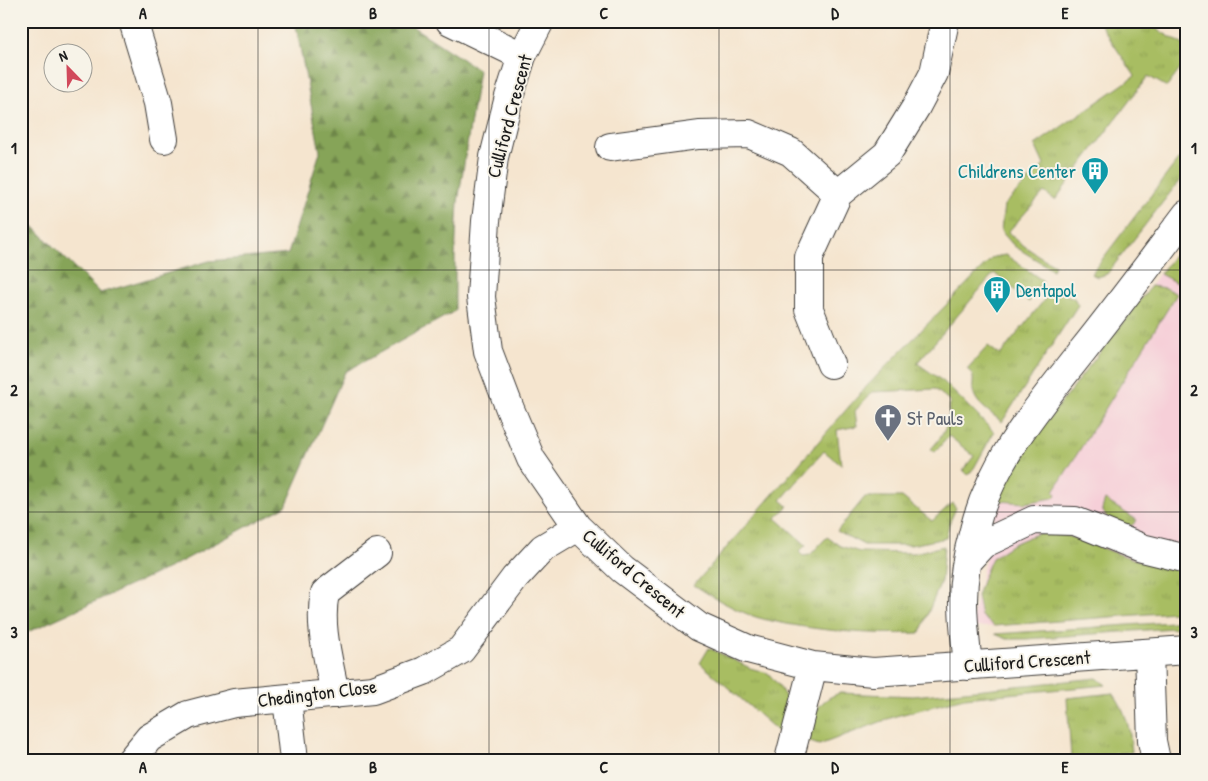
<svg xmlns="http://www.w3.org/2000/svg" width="1208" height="781" font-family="'Patrick Hand',sans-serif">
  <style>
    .built { fill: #f6cfd8 }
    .grass { fill: url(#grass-tufts); stroke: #626c3f }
    .forest { fill: url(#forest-firs); stroke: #51603a }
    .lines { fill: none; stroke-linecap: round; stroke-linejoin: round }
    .minor-casing { stroke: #3d3a37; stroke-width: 30 }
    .minor { stroke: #fff; stroke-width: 28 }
    .grid { fill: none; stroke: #1c1c1c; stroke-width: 1; stroke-opacity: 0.55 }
    .labels { text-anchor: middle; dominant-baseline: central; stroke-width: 4; stroke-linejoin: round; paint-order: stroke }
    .street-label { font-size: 19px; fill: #1c1c1c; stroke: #f7f3e8 }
    .culture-label { font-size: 19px; fill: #0d838f; stroke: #f7f3e8; text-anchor: end }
    .worship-label { font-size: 19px; fill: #5b616d; stroke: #f7f3e8; text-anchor: start }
    .neatline { fill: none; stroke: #1c1c1c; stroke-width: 2 }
    .grid-label { font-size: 16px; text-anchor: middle; font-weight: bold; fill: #1c1c1c }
  </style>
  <defs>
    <pattern id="grass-tufts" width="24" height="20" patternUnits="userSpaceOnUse" patternTransform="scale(1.25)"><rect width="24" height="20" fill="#a8bd62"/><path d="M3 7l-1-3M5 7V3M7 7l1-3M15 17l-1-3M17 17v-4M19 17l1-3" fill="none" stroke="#90a254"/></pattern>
    <pattern id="forest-firs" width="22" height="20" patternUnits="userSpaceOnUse" patternTransform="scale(1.25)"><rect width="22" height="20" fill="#86a458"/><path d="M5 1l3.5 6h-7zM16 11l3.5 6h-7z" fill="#6d8548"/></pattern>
  </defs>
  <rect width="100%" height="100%" fill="#f7f3e8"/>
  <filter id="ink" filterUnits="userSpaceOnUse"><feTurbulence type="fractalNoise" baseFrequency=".02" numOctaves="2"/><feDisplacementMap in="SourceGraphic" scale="10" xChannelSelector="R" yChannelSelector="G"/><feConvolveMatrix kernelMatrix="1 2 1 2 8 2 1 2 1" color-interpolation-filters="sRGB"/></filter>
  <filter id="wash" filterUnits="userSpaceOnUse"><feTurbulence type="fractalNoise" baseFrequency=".0096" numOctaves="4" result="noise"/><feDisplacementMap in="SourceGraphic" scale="20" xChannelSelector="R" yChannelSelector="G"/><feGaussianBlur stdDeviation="1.12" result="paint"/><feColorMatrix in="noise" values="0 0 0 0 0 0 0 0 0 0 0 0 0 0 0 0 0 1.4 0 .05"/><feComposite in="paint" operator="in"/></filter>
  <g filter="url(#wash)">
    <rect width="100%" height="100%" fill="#f5e5cf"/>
    <!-- built -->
    <path class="built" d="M1187 238V611L970 628 1000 494 1037 434Z"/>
    <!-- grass -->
    <path class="grass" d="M1098 21H1143L1187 47V60L1167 87 1148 76 1055 200 1044 192 1008 232C1021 245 1038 256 1055 265L1053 270 1014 246 1001 231 1004 205 1044 165 1035 145 1135 76Z
      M1187 148V171L1107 274 1098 277 1091 274Z
      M1187 238V278L1182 286 1160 274Z
      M1006 255 1043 281 1029 302 994 273 917 363 944 382 994 432 974 468 968 475 963 470 974 456 949 436 935 452 931 449C946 432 949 423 950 401L935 389 872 392 855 411 857 426 837 430 841 465 824 451 781 500 788 506 776 518 806 545 799 552 803 556 810 555 827 537 840 546 860 552 914 553 944 546 941 581 920 633C870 635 816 631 767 620 740 614 716 599 694 585L865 388 993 257Z
      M1151 286 1165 288 1177 294 1054 491 1056 495 1053 498 1025 503 999 501 1000 494 1037 434Z
      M1053 289 1074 298 1078 305 1002 422C994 415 977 405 974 394 970 384 978 377 967 369L988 346 1000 355Z
      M865 497H902L932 521 952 503 956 508 949 524 946 538 911 545H864L837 531Z
      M1105 500 1137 520C1127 535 1107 522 1102 509Z
      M1039 533 1068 536 1130 558 1187 572V611L994 626 981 616 977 596 983 578 992 558 1013 544Z
      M1187 621V627L1027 639H1007L995 634Z
      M709 648 750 668 768 673 779 686 786 698 789 715 786 735 780 733 700 663Z
      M1097 678 1106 685 964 698 896 716 819 745 807 741C812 718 815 701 840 693L913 696Z
      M1113 693C1127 712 1130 730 1132 752L1071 758 1067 698Z"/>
    <!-- forest -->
    <path class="forest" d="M295 21H404L479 70 458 202 455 257V311L345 372 286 506 173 566 21 635V214L100 293 209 261 288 254 320 152Z"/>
  </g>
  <g filter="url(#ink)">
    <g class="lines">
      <defs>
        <path id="minor" d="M133 21 158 103 164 139
          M450 21 522 56
          M540 21 522 56 509 97 494 157 486 221 481 297 488 351 510 409 531 459 578 527 622 569 699 627 748 649 813 666 873 672 1187 650
          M610 147 699 135 749 134 791 152 838 194
          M831 364 809 309V257L838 194 887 154 916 107 934 73 945 21
          M968 560 983 544 1034 520 1075 521 1142 548 1187 559
          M1149 653 1152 741 1156 760
          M968 666C966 644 963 623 963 601 963 579 968 551 974 530 992 459 1039 406 1083 350 1119 305 1153 259 1187 214
          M335 694C329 661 318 626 325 593L377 553
          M287 699 294 760
          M131 760 149 738 188 715 234 703 373 690 424 671 461 650 515 578 543 548 578 527
          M789 760 813 666"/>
      </defs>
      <!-- minor casing -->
      <use href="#minor" class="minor-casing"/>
      <!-- minor -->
      <use href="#minor" class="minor"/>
    </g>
  </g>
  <!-- grid -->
  <path class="grid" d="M258 21V760M489 21V760M719 21V760M950 21V760M21 270H1187M21 512H1187"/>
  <!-- icons -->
  <defs>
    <symbol id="building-pin" viewBox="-11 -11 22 30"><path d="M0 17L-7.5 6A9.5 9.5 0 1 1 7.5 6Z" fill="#0f9aa8" stroke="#f7f3e8"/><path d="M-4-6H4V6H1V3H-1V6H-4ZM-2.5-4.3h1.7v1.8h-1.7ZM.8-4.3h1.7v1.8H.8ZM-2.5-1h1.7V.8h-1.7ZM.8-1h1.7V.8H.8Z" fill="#fff"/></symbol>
    <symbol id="church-pin" viewBox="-11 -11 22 30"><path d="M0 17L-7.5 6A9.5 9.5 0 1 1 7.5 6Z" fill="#6b7280" stroke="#f7f3e8"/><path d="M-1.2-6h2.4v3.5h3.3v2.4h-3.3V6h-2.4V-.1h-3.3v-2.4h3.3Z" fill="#fff"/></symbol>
  </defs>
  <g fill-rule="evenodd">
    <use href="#building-pin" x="1079" y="155" width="32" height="43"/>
    <use href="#building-pin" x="981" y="274" width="32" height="43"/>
    <use href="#church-pin" x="872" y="402" width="32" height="43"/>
  </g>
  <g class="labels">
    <!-- street labels -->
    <g class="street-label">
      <text transform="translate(509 116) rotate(-75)">Culliford Crescent</text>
      <text transform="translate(634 573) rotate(40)">Culliford Crescent</text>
      <text transform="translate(1027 661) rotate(-4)">Culliford Crescent</text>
      <text transform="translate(317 693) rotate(-7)">Chedington Close</text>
    </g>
    <!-- culture labels -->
    <g class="culture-label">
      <text x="1076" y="171">Childrens Center</text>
      <text x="1016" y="290" text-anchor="start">Dentapol</text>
    </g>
    <!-- worship labels -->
    <g class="worship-label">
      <text x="907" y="418">St Pauls</text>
    </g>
  </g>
  <!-- margin -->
  <rect width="1208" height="781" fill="none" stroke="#f7f3e8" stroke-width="55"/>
  <!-- north arrow -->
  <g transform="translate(68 68) rotate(337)"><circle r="24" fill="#f7f3e8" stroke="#9f9d96"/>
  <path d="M0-4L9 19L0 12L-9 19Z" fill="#d1495b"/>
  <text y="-8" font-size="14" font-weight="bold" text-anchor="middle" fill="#1c1c1c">N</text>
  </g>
  <rect x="28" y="28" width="1152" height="726" class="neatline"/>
  <g class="grid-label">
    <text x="143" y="19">A</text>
    <text x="373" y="19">B</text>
    <text x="604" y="19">C</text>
    <text x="835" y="19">D</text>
    <text x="1065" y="19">E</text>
    <text x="14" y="154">1</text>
    <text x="1194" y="154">1</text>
    <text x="14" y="396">2</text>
    <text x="1194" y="396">2</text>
    <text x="14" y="638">3</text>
    <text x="1194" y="638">3</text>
    <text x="143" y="773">A</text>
    <text x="373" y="773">B</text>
    <text x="604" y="773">C</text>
    <text x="835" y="773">D</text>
    <text x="1065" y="773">E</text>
  </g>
</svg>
